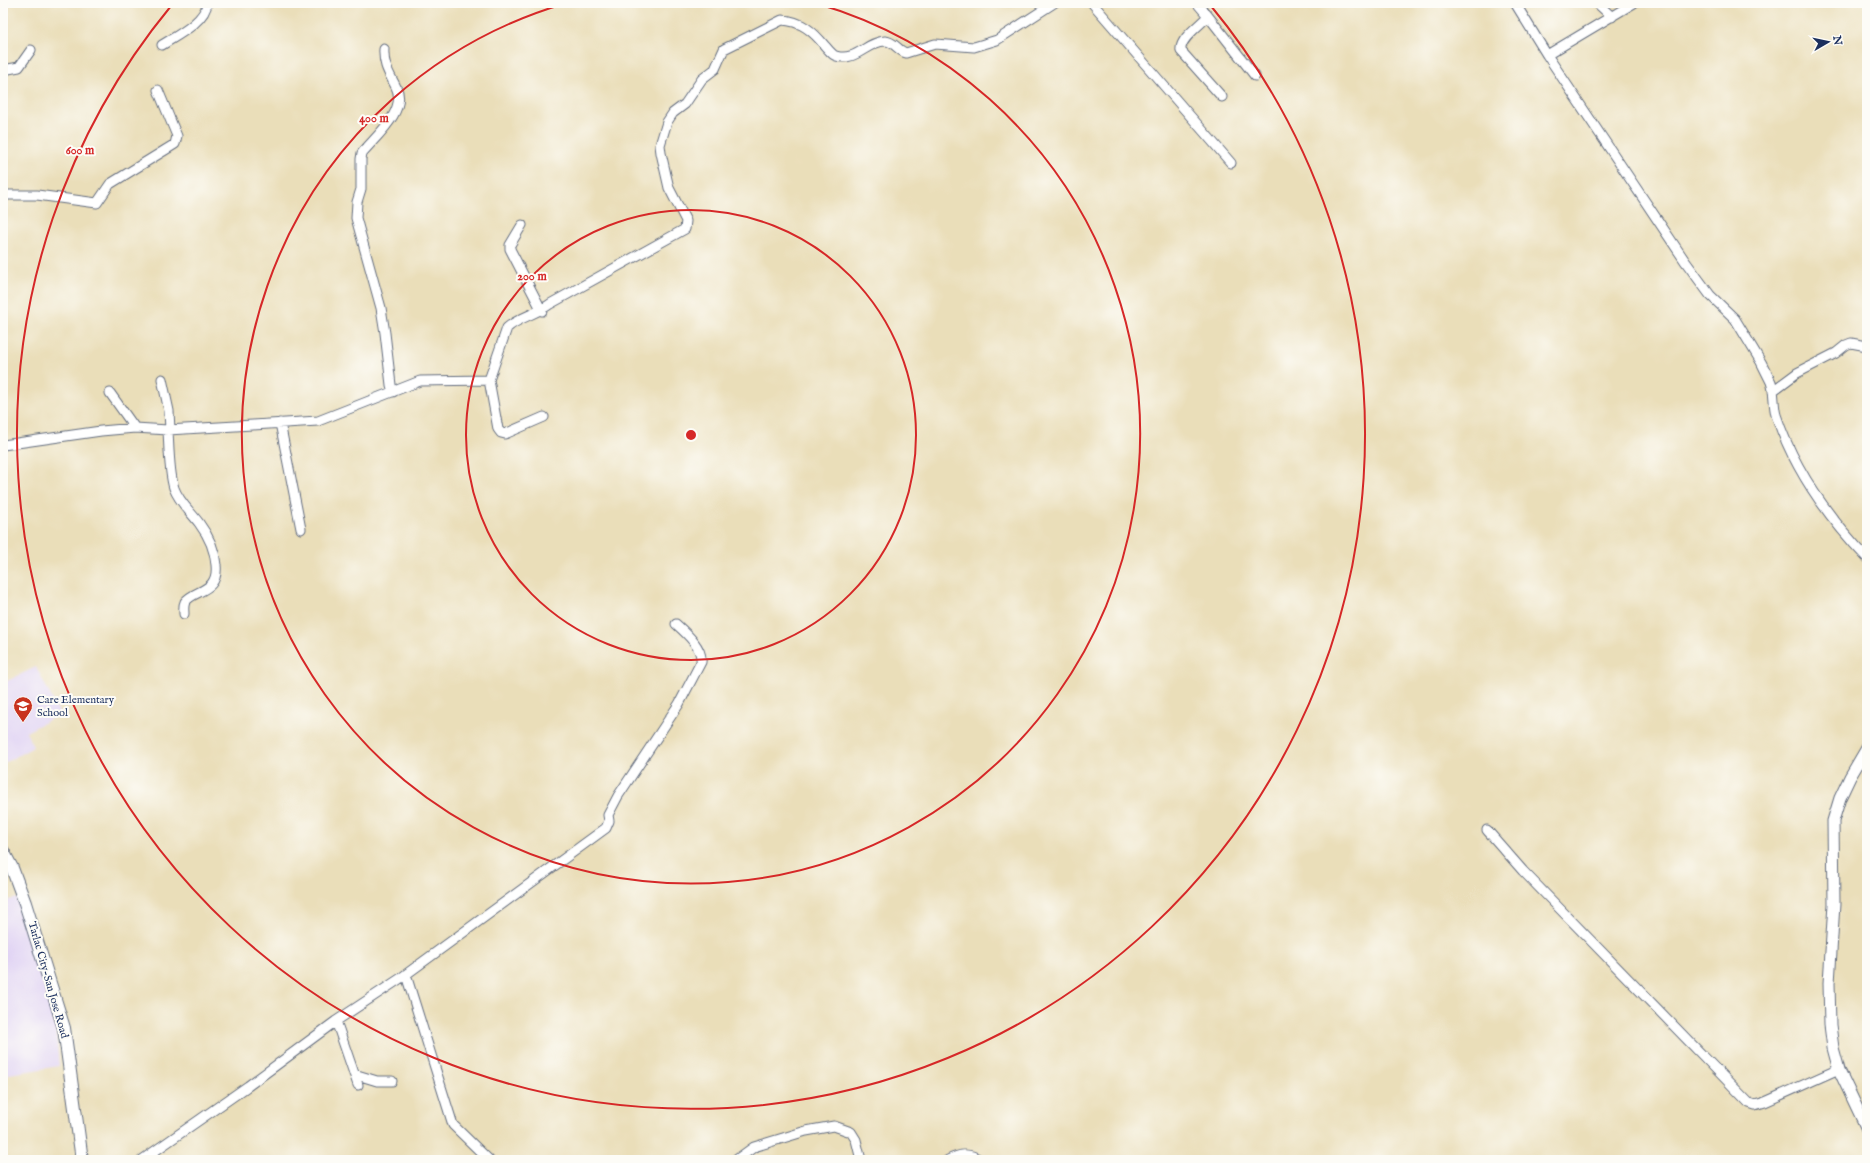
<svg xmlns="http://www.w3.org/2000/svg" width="1870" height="1163" font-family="'IM FELL English',serif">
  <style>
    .built { fill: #e1d4f4 }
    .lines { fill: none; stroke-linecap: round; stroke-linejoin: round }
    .minor-casing { stroke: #636c7e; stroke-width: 11 }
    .tertiary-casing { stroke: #636c7e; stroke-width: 13 }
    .secondary-casing { stroke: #636c7e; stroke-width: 14 }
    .minor { stroke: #fff; stroke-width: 9 }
    .tertiary { stroke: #fff; stroke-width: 11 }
    .secondary { stroke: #fff; stroke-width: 12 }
    .ring { fill: none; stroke: #d62828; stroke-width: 2 }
    .labels { text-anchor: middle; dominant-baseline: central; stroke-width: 4; stroke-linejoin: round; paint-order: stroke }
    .poi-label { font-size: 11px; fill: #1b2f5e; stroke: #fdfcf7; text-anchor: start }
    .street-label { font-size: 11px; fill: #1b2f5e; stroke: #fdfcf7 }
    .centre { fill: #d62828; stroke: #fdfcf7; stroke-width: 2 }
    .ring-label { font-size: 12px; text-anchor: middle; font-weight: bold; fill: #d62828; stroke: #fdfcf7; stroke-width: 4; stroke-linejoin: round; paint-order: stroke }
  </style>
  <rect width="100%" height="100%" fill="#fdfcf7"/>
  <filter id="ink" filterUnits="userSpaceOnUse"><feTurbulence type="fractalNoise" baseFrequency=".025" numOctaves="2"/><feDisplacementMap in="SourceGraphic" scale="8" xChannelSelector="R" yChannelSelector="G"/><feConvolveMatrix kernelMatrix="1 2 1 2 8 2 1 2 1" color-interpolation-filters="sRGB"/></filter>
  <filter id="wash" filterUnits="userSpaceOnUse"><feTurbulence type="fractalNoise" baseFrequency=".012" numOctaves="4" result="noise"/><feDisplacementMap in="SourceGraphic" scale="16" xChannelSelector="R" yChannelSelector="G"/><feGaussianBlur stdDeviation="0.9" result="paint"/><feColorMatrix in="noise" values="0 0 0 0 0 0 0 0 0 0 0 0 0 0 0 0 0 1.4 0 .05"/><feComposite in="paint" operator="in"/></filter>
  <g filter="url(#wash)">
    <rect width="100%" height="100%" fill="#eadeb9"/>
    <!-- built -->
    <path class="built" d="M36 667 60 714 26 732 33 747 3 764V683Z
      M19 898 56 1031 59 1066 3 1075V901Z"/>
  </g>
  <g filter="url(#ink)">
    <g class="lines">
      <defs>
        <path id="minor" d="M1197 3 1208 16C1200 25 1179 39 1181 51L1222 97
          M1515 3 1547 55 1685 261 1710 295 1735 319 1761 362 1771 382C1775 393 1773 404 1776 415 1794 470 1828 517 1867 558
          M1597 3 1612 17
          M1093 4 1231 163
          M1208 16 1255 76
          M162 45C176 36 206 21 207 3
          M384 49C383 65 389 73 396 87 408 110 376 136 362 153L361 159V189L357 202 356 218 381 308 385 333 391 385 393 392
          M1547 55 1634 3
          M3 70 19 67 31 50
          M3 195H37L97 203 110 184 175 144 177 136 158 90
          M522 225 510 245V249L542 311
          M162 379 169 411 170 430
          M1774 390 1797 373 1836 353 1846 345 1851 343 1867 346
          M110 393 135 428
          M544 417 505 434 501 433 498 429 489 380 507 328C517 318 537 314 550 304L685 229 686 221 669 188 661 153 660 145 667 122 673 113 685 104 702 79 715 69 724 49 782 20C801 21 813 31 825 46 828 49 832 55 836 56 856 62 866 42 885 41 894 41 898 51 906 53L935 44 974 47 997 40 1054 3
          M280 423 301 529
          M168 430C169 447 169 472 174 488 179 502 190 511 199 523 208 535 215 550 216 565 219 593 194 589 185 602 183 606 184 610 184 614
          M3 445 101 431 135 428 168 430 318 421 420 381 489 380
          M1487 830 1523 871 1749 1103 1755 1105 1765 1102 1839 1069
          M406 975 453 1125 489 1160
          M336 1021 358 1085
          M354 1074 377 1081H392
          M142 1160 248 1086 336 1021 401 978 606 828 609 821 608 815 618 796 679 704 701 662C703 648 686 633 676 624
          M736 1160 754 1147 806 1131 834 1126 851 1132 856 1140 861 1160
          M948 1160C959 1154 969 1152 980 1160"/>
        <path id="tertiary" d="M1867 748 1850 777 1840 798 1833 821 1834 904 1829 983 1830 1025 1833 1048 1839 1070 1867 1129"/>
        <path id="secondary" d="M3 851 12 868 25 903 64 1028 82 1160"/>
      </defs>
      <!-- minor casing -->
      <use href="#minor" class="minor-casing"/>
      <!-- tertiary casing -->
      <use href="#tertiary" class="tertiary-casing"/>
      <!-- secondary casing -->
      <use href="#secondary" class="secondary-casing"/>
      <!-- minor -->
      <use href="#minor" class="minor"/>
      <!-- tertiary -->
      <use href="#tertiary" class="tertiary"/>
      <!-- secondary -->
      <use href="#secondary" class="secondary"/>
    </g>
  </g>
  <!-- distance rings -->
  <g class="ring">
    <circle cx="691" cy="435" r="225"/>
    <path d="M815 3A449 449 0 1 1 567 3"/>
    <path d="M1211 6A674 674 0 1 1 171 6"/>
  </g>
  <!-- icons -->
  <defs>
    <symbol id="school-pin" viewBox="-11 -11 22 30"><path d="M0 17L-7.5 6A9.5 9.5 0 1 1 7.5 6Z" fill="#c8321e" stroke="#fdfcf7"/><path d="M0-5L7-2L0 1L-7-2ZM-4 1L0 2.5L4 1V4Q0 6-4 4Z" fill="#fff"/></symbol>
  </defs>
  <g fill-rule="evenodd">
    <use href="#school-pin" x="12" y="695" width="22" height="30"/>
  </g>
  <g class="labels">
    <!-- poi labels -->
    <g class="poi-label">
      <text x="37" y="700">Care Elementary<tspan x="37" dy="13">School</tspan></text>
    </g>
    <!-- street labels -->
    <g class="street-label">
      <text transform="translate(48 980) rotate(74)">Tarlac City-San Jose Road</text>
    </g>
  </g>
  <circle cx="691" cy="435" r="6" class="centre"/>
  <g class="ring-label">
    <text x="374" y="122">400 m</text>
    <text x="80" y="154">600 m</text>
    <text x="532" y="280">200 m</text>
  </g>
  <!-- margin -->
  <rect width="1870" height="1163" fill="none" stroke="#fdfcf7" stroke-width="16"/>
  <!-- north arrow -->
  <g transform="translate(1828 42) rotate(81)" stroke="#fdfcf7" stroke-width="3" paint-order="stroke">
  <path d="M0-3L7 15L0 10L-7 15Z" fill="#1b2f5e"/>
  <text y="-6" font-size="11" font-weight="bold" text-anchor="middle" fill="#1b2f5e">N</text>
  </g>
</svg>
